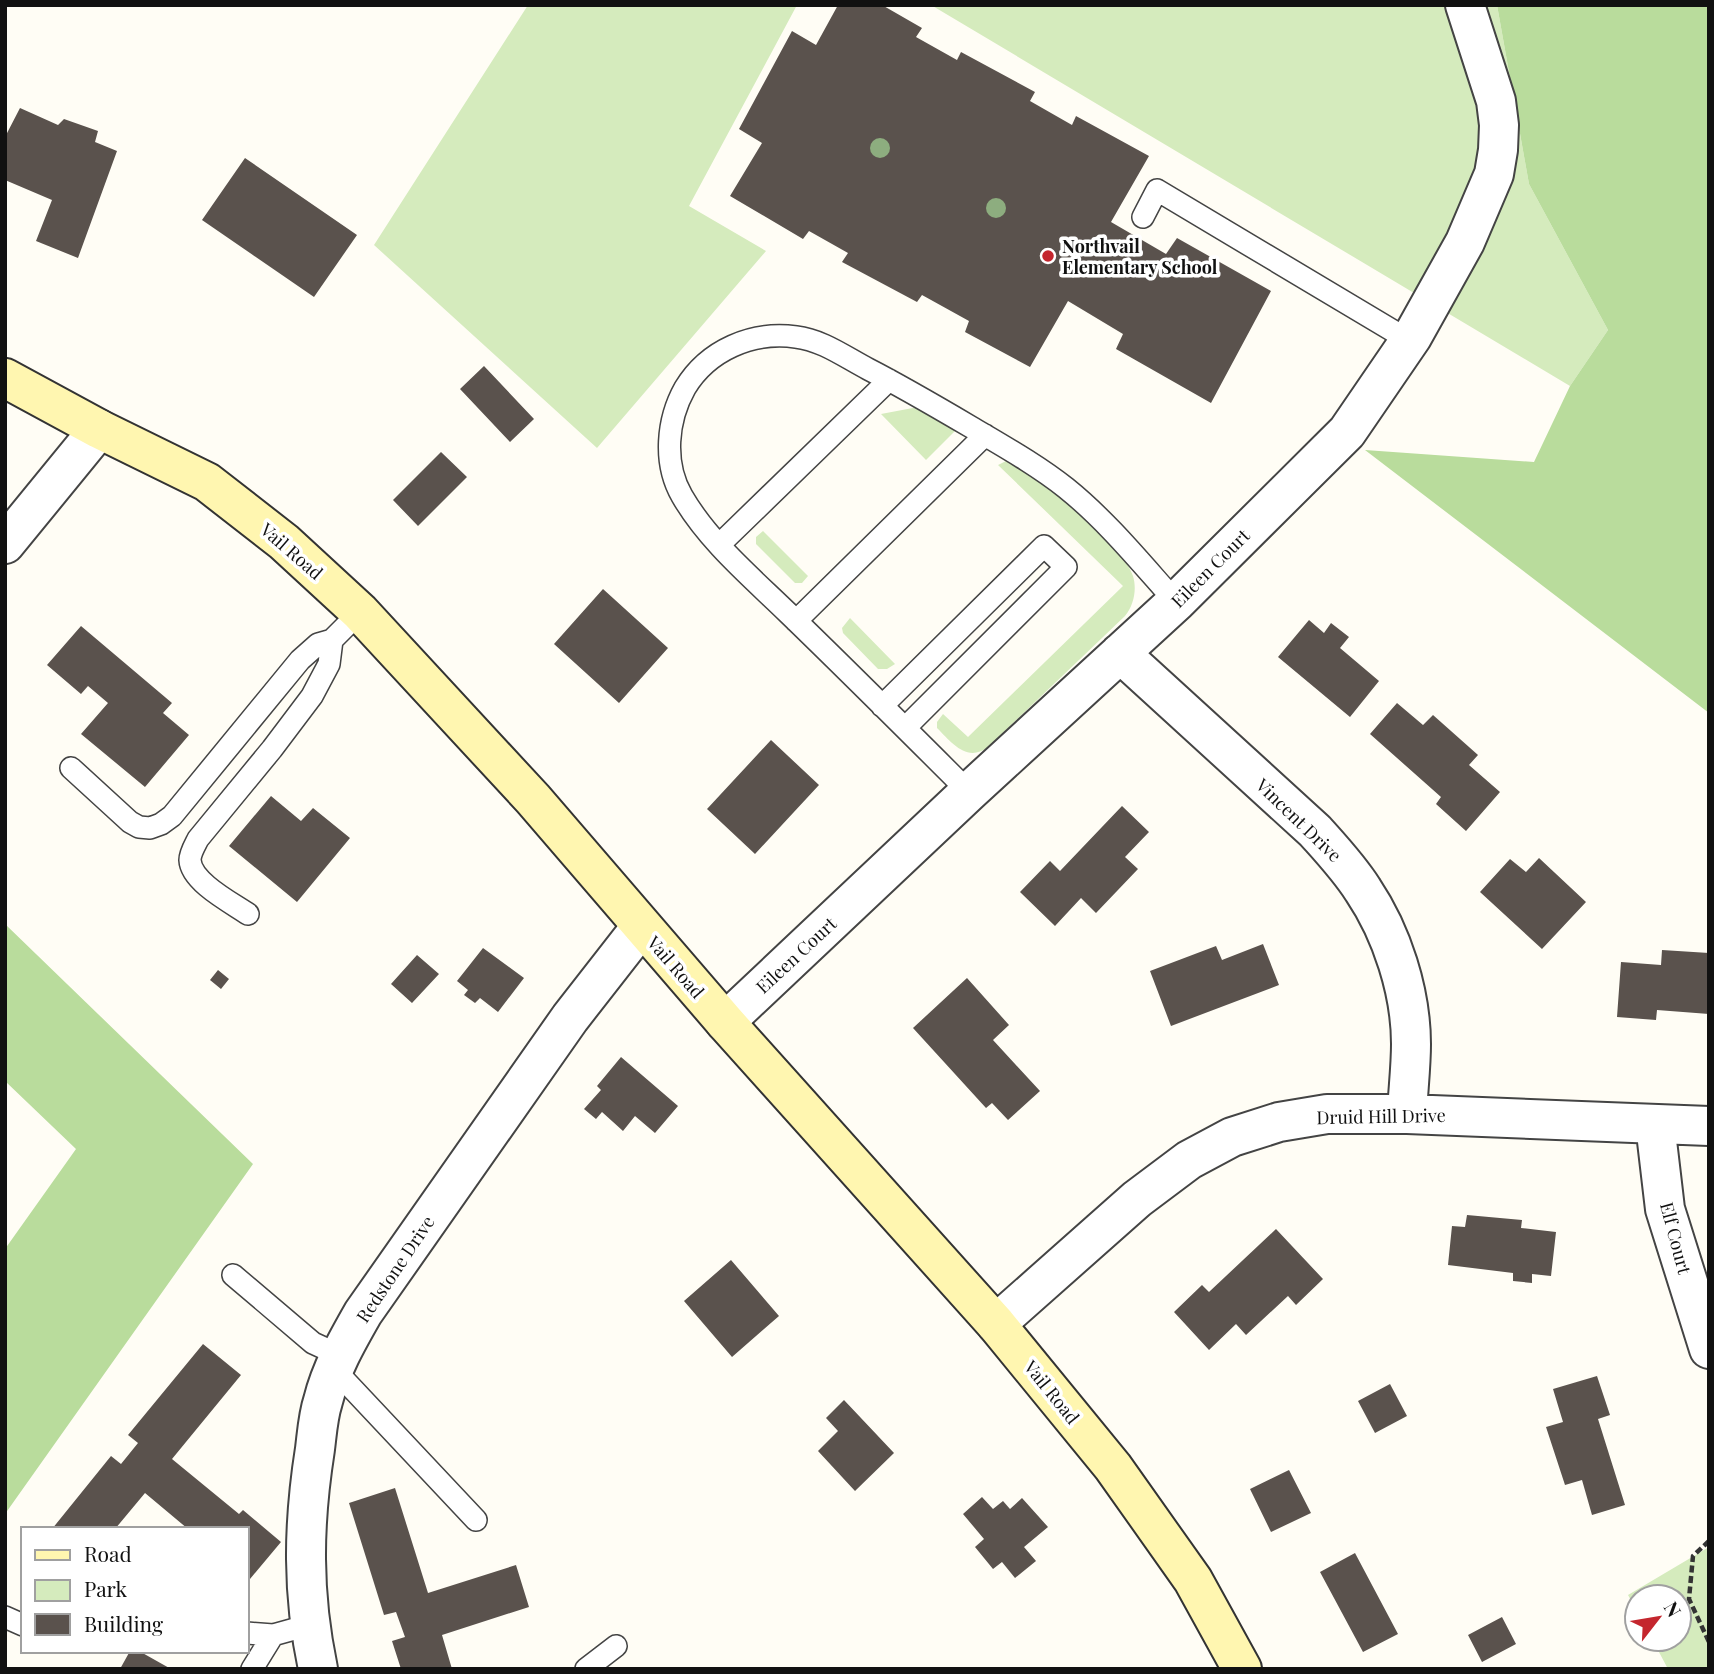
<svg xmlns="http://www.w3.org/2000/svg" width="1714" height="1674" font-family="'Playfair Display',serif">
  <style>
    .green { fill: #d5ebbd }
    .forest { fill: #b9dc9c }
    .building { fill: #5a524d }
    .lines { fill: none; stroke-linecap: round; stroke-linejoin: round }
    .lane-casing { stroke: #444; stroke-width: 24 }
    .street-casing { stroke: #444; stroke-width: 42 }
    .secondary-casing { stroke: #333; stroke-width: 42 }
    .path { stroke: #333; stroke-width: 4.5; stroke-dasharray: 7 3.5; stroke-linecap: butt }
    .lane { stroke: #fff; stroke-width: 21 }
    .street { stroke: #fff; stroke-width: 38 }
    .secondary { stroke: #fff6b0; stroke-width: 38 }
    .tree { fill: #8dad7f }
    .poi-dot { fill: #c4262e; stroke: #fff; stroke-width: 2.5 }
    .labels { text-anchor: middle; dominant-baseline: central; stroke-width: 7; stroke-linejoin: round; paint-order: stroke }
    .poi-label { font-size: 18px; font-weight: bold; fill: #111; stroke: #fff; text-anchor: start }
    .street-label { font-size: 18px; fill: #111; stroke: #fff }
  </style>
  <rect width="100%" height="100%" fill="#fffdf5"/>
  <!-- green -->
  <path class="green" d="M528 5H797L689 206 766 251 597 448 374 245Z
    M931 5H1497L1529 184 1608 330 1570 386Z
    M918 407 955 431 926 460 881 414Z
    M1008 460C1041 482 1120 538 1133 576 1137 589 1134 605 1125 616L988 747C967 763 952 743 937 728V722L943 714 968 737 1123 586 998 465Z
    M763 531 808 576 802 583H795L756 544V537Z
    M850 618 895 664 887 669H878L843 633 842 628Z
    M1709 1547V1669H1668L1652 1639H1679V1597H1637V1611L1628 1595Z"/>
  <!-- forest -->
  <path class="forest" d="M1497 5H1709V713L1365 450 1534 462 1570 386 1608 330 1529 184Z
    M5 924 253 1164 5 1514V1249L76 1149 5 1081Z"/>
  <!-- building -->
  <path class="building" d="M838 5H882L922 28 916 37 957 60 961 52 1035 92 1030 101 1072 125 1076 116 1149 156 1111 222 1166 254 1177 238 1271 291 1211 403 1116 349 1123 334 1068 301 1030 367 965 332 969 321 922 295 917 302 842 262 848 253 809 231 803 239 730 196 762 143 739 129 792 31 816 45Z
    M20 108 58 125 64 119 98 131 95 142 117 151 78 258 36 241 52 200 5 180V137Z
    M245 158 357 235 314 297 202 220Z
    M484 366 534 419 510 442 460 389Z
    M441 452 467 477 418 526 393 500Z
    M603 589 668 648 619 703 554 644Z
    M1309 620 1324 633 1331 623 1349 637 1340 648 1379 681 1350 717 1278 657Z
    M81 626 172 703 163 713 189 735 145 787 81 734 108 703 88 686 81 694 47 665Z
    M1397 703 1423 725 1433 715 1478 755 1469 765 1500 792 1466 831 1436 804 1441 797 1370 734Z
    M771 740 819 785 755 854 707 809Z
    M271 796 301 821 313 808 350 838 297 902 229 846Z
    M1122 806 1149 832 1125 857 1138 869 1096 913 1081 898 1055 926 1020 892 1050 861 1060 871Z
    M1539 858 1586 902 1542 949 1480 892 1510 859 1526 872Z
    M1263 944 1279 985 1171 1026 1150 971 1216 946 1222 960Z
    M483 948 524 978 498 1012 480 998 475 1003 464 995 468 990 457 981Z
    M1662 950 1709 953V1014L1657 1010 1656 1020 1617 1017 1621 962 1661 965Z
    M417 955 439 974 412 1003 391 984Z
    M218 970 229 979 221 989 210 980Z
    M967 978 1009 1025 993 1040 1040 1091 1008 1120 992 1103 986 1108 913 1028Z
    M621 1057 678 1106 655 1133 635 1116 623 1131 602 1112 596 1119 584 1109 601 1090 597 1086Z
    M1467 1215 1522 1220 1521 1228 1556 1232 1551 1276 1532 1274V1283L1513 1281V1273L1448 1265 1452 1226 1465 1227Z
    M1276 1229 1323 1279 1296 1305 1288 1296 1246 1335 1236 1324 1209 1350 1174 1312 1202 1285 1209 1292Z
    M731 1260 779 1316 732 1357 684 1301Z
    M203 1344 241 1375 172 1459 239 1514 243 1510 281 1542 250 1579 247 1577V1529H188L145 1493 115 1529H52L111 1456 121 1464 138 1443 128 1435Z
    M1597 1376 1610 1415 1598 1419 1625 1505 1592 1515 1582 1480 1565 1485 1546 1427 1563 1422 1553 1389Z
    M1390 1384 1407 1416 1375 1433 1358 1401Z
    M844 1400 894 1453 855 1491 818 1451 838 1431 826 1418Z
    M1289 1470 1311 1513 1271 1532 1250 1489Z
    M395 1488 428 1593 516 1565 529 1607 442 1635 452 1669H401L392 1641 405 1637 396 1612 384 1615 349 1503Z
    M982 1497 993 1509 1003 1501 1010 1509 1022 1498 1048 1527 1024 1547 1036 1561 1015 1578 1002 1562 993 1569 975 1547 984 1539 963 1514Z
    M1355 1553 1398 1634 1363 1652 1320 1572Z
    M1502 1617 1516 1644 1482 1662 1468 1635Z
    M130 1651H139L171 1669H120Z"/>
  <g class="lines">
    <defs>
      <path id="lane" d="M1143 217 1157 190 1410 341
        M719 545 889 380
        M796 621 985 435
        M882 706 1044 546 1066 567 905 728
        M71 768 130 822 139 827 150 828 161 824 172 816 300 660 318 644 332 640 360 612
        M969 792C909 732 849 672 788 613 751 577 708 541 682 496 663 463 667 420 685 388 708 350 752 331 796 337 822 340 845 357 868 369 903 387 937 407 971 427 1003 446 1037 465 1066 488 1107 521 1141 563 1176 602
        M248 914C232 903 191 882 190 860 190 853 195 845 198 839L272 749 312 696 329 664 332 640
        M233 1275 313 1343 339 1355
        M334 1369 476 1520
        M5 1617 23 1625
        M247 1633 273 1635
        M252 1669 273 1635 309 1625
        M586 1669 616 1646"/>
      <path id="street" d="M5 544 99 429
        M1120 653 1315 831C1332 850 1349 868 1363 890 1392 933 1411 992 1411 1044 1411 1067 1408 1091 1407 1114
        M725 1022 969 792 1176 602 1347 432 1412 337 1465 242 1494 174 1498 150 1499 125 1496 101 1465 5
        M1655 1124 1665 1209 1709 1349
        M996 1324 1137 1199 1189 1160 1232 1137 1279 1122 1327 1114H1407L1709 1126
        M318 1669C302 1593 303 1525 315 1449 317 1433 318 1416 323 1401 331 1369 347 1341 363 1313L570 1018 641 927"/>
      <path id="secondary" d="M5 378 99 429 207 482 284 542 360 612 533 799 725 1022 996 1324 1113 1467 1193 1580 1242 1669"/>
    </defs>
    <!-- lane casing -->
    <use href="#lane" class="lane-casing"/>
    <!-- street casing -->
    <use href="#street" class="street-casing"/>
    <!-- secondary casing -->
    <use href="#secondary" class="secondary-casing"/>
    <!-- path -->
    <path class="path" d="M1709 1541 1693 1556 1689 1599 1709 1642"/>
    <!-- lane -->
    <use href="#lane" class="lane"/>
    <!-- street -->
    <use href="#street" class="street"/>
    <!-- secondary -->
    <use href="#secondary" class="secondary"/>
  </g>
  <!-- trees -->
  <g class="tree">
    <circle cx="880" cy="148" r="10"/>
    <circle cx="996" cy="208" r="10"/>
  </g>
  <!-- markers -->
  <circle class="poi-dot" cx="1048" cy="256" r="7"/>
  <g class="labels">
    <!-- poi labels -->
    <g class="poi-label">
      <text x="1062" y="246">Northvail<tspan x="1062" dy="21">Elementary School</tspan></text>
    </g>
    <!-- street labels -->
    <g class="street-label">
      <text transform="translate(292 551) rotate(41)">Vail Road</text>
      <text transform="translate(1210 568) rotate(-45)">Eileen Court</text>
      <text transform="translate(1299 820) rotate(44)">Vincent Drive</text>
      <text transform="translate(796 955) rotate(-43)">Eileen Court</text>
      <text transform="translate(676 967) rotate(49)">Vail Road</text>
      <text transform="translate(1381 1116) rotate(-1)">Druid Hill Drive</text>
      <text transform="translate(1676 1238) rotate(75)">Elf Court</text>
      <text transform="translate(395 1269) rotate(-56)">Redstone Drive</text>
      <text transform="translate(1052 1392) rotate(51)">Vail Road</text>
    </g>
  </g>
  <!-- border -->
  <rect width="1714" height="1674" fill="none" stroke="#111111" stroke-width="14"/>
  <!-- legend -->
  <rect x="21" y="1527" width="228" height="126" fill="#ffffff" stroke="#a0a0a0" stroke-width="2"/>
  <rect x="35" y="1550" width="35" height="10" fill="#fff6b0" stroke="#a0a0a0" stroke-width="2"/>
  <text x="84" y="1562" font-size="21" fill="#111111">Road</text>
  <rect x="35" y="1580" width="35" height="21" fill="#d5ebbd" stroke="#a0a0a0" stroke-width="2"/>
  <text x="84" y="1597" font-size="21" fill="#111111">Park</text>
  <rect x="35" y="1614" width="35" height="21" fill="#5a524d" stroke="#a0a0a0" stroke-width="2"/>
  <text x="84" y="1632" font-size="21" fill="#111111">Building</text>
  <!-- north arrow -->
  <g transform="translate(1658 1618) rotate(59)"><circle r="33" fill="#ffffff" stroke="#a0a0a0" stroke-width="2"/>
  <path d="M0-5L12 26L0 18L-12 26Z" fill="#c4262e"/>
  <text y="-10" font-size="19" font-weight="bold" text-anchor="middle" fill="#111111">N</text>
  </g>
</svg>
